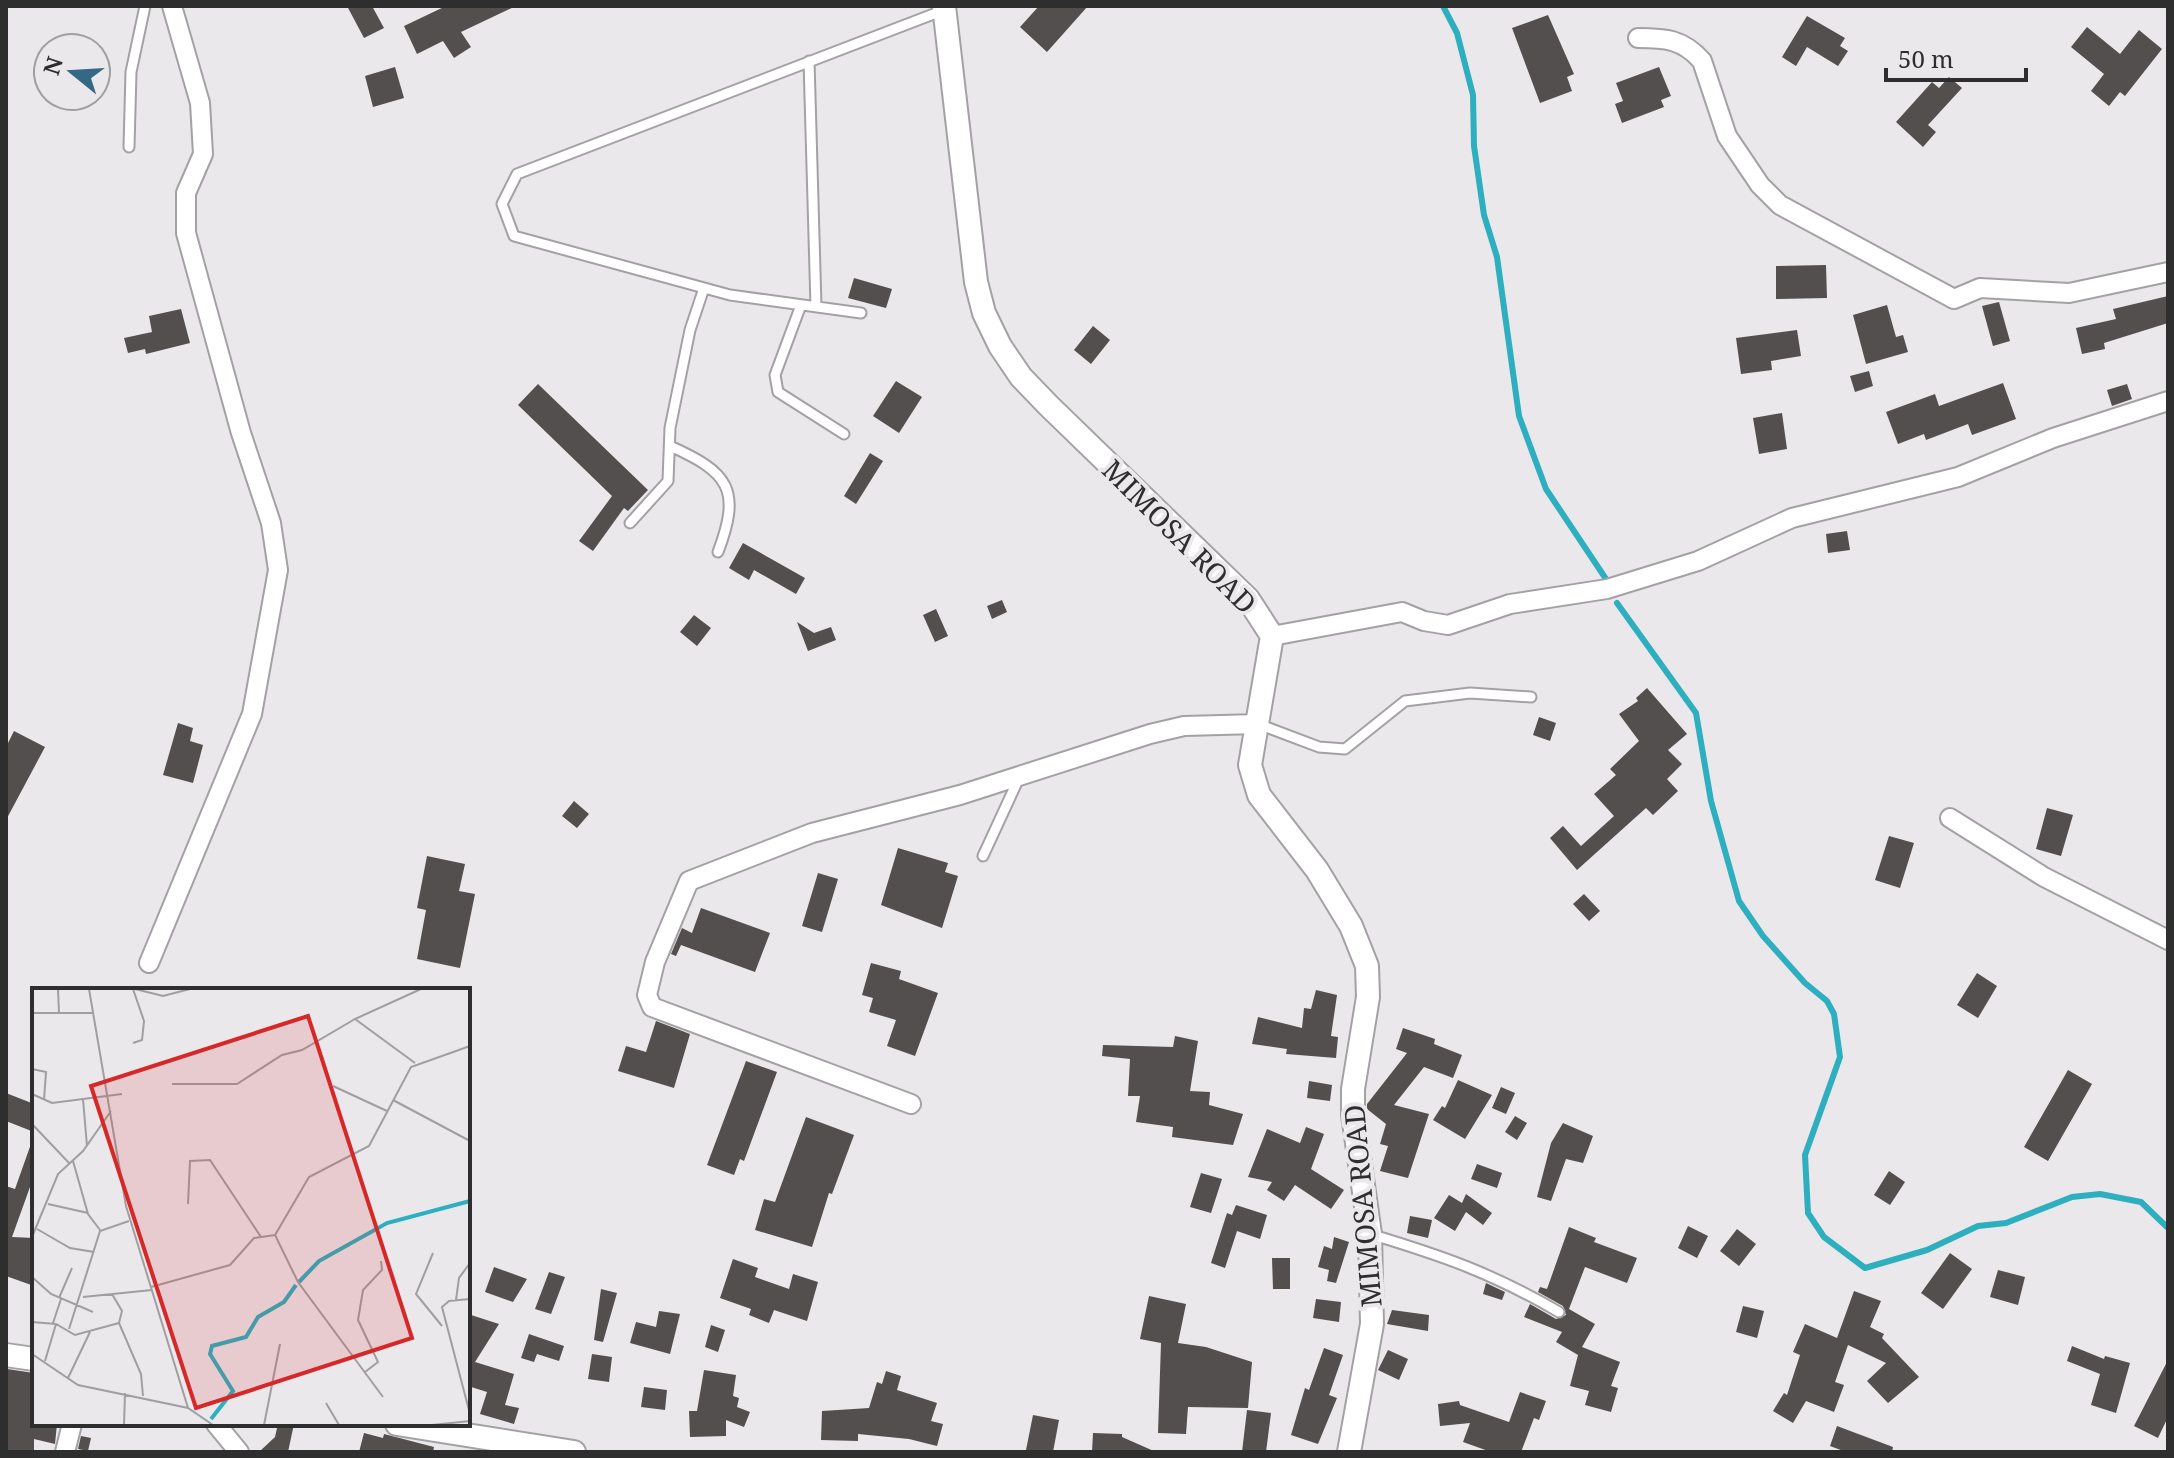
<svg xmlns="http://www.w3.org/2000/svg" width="2174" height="1458" font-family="'Noto Serif',serif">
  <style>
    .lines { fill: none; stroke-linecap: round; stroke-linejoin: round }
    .stream { stroke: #2dafbf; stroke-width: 6 }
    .building { fill: #534f4e }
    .service-casing { stroke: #a4a1a5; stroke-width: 13 }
    .minor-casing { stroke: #a4a1a5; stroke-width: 22 }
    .tertiary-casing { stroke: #a4a1a5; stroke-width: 26 }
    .service { stroke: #fff; stroke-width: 9 }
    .minor { stroke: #fff; stroke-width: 18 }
    .tertiary { stroke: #fff; stroke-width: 22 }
    .labels { text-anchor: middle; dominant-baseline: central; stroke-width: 8; stroke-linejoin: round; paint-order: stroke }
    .street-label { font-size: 28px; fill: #2f2e2f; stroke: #ebe8eb }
    .inset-river { fill: none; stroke: #2dafbf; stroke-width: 4 }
    .inset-road { fill: none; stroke: #a09ea0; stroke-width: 2 }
    .view { fill: #d62828; fill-opacity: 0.15; stroke: #d62828; stroke-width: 4 }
    .inset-edge { fill: none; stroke: #2f2e2f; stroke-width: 4 }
  </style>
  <rect width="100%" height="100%" fill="#ebe8eb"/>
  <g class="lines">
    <!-- stream -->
    <path class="stream" d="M1443 6 1457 33 1473 95 1474 146 1484 215 1497 257 1519 416 1546 489 1608 582
      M1617 603 1696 713 1711 801 1739 901 1763 936 1805 983 1827 1001 1834 1014 1840 1057 1805 1155 1808 1213 1824 1237 1865 1268 1927 1250 1978 1226 2006 1223 2072 1197 2100 1194 2141 1202 2168 1228"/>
  </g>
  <!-- building -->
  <path class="building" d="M347 6H372L384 28 364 38Z
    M446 6H516L461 32 471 47 454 58 443 41 417 54 404 26Z
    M1039 6H1088L1047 52 1020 27Z
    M1548 15 1574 74 1567 77 1572 91 1540 103 1512 28Z
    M1807 16 1845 38 1840 46 1848 51 1838 66 1807 47 1796 66 1782 57Z
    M2087 27 2120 54 2139 30 2162 49 2125 96 2120 92 2109 106 2091 91 2104 74 2071 47Z
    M395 67 404 98 373 107 365 76Z
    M1659 67 1671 96 1661 100 1664 107 1622 123 1615 104 1623 101 1616 83Z
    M1949 77 1962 88 1928 125 1936 132 1923 147 1896 122 1932 82 1939 88Z
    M1826 265 1827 298 1776 299V266Z
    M854 278 892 289 886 308 848 298Z
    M2168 296V323L2104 343 2105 349 2082 354 2076 328 2116 319 2113 309Z
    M1999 302 2010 341 1993 346 1982 306Z
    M1887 305 1896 337 1903 335 1908 352 1866 364 1853 315Z
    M181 309 190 343 146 354 145 349 128 353 124 338 152 332 149 316Z
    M1093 326 1110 340 1091 364 1074 350Z
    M1797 330 1801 356 1771 361 1772 370 1741 374 1736 338Z
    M1869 371 1873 386 1855 392 1850 376Z
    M896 381 922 397 899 433 873 416Z
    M2003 383 2016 419 1972 435 1968 424 1926 440 1924 434 1898 444 1886 412 1935 394 1939 406Z
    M538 384 648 490 628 511 624 508 593 551 579 541 612 496 518 405Z
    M2127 384 2132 399 2112 406 2107 390Z
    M1782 413 1787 449 1759 454 1753 418Z
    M870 453 883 461 856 504 844 496Z
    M1847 531 1850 550 1828 553 1826 534Z
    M743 543 805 578 796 594 754 570 749 580 729 568Z
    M1002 600 1007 612 992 619 987 606Z
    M936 609 948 636 935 642 923 615Z
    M694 615 711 628 697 646 680 632Z
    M797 622 814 633 831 627 836 640 808 651Z
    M1647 688 1687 734 1668 750 1682 764 1667 779 1678 791 1653 815 1646 808 1577 870 1550 838 1563 826 1581 846 1614 816 1594 794 1616 775 1610 769 1639 741 1619 714 1638 701 1636 698Z
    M1539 717 1556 723 1550 741 1533 735Z
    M178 723 193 728 190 741 203 745 193 783 163 775Z
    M14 731 45 747 6 820V747Z
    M574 801 589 814 577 828 562 816Z
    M2047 808 2073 815 2061 856 2036 849Z
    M1889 836 1914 843 1900 888 1875 880Z
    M898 848 948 863 945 872 958 876 942 928 881 905Z
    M427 856 465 864 459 891 475 894 460 968 417 959 426 910 417 908Z
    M818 873 838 879 822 932 802 926Z
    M1584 894 1600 911 1589 921 1573 904Z
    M701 908 770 933 755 972 681 945 676 956 671 954 682 928 692 933Z
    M871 963 901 971 899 979 938 993 915 1056 887 1046 896 1020 869 1012 873 998 862 995Z
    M1977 973 1997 986 1978 1018 1957 1005Z
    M1316 990 1337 995 1331 1036 1338 1037 1336 1058 1286 1054 1287 1049 1252 1044 1258 1017 1302 1028 1304 1008 1311 1009Z
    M656 1021 690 1034 674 1088 618 1071 626 1046 646 1052Z
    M1403 1028 1435 1039 1434 1044 1462 1055 1453 1078 1424 1067 1394 1105 1429 1114 1408 1178 1380 1171 1388 1146 1380 1144 1386 1124 1367 1109V1104L1407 1053 1396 1049Z
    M1175 1036 1198 1041 1190 1091 1210 1092 1209 1105 1243 1114 1233 1145 1172 1137 1173 1127 1136 1122 1140 1096H1128L1130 1059 1102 1056 1103 1045 1173 1047Z
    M746 1061 777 1072 744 1161 740 1159 734 1175 707 1165Z
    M2068 1070 2092 1084 2048 1161 2024 1147Z
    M1458 1080 1492 1095 1465 1139 1433 1120 1442 1106 1445 1108Z
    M1309 1081 1332 1085 1330 1101 1307 1098Z
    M1501 1087 1515 1093 1506 1114 1492 1108Z
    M6 1093 34 1104V1132L6 1121Z
    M1515 1116 1527 1123 1517 1140 1505 1132Z
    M806 1117 854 1135 832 1194 829 1193 812 1247 755 1230 764 1199 775 1202Z
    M1563 1123 1593 1136 1583 1163 1566 1159 1551 1201 1537 1197 1551 1143Z
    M1306 1127 1324 1134 1311 1169 1344 1190 1331 1209 1295 1185 1284 1201 1267 1190 1272 1182 1248 1177 1267 1129 1300 1143Z
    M32 1141 34 1188 30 1187 12 1237 34 1238V1286L6 1276V1186L15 1189Z
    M1477 1164 1502 1173 1497 1188 1471 1179Z
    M1889 1171 1905 1182 1890 1205 1874 1195Z
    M1201 1173 1222 1179 1211 1213 1190 1207Z
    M1466 1194 1492 1213 1483 1225 1466 1212 1455 1231 1434 1218 1449 1195 1462 1203Z
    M1236 1205 1267 1215 1260 1239 1237 1231 1225 1268 1211 1263 1227 1213 1232 1215Z
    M1410 1216 1432 1220 1428 1238 1407 1233Z
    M1688 1226 1708 1236 1697 1258 1678 1248Z
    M1569 1227 1596 1238 1594 1242 1637 1258 1627 1283 1585 1267 1569 1309 1595 1324 1582 1347 1620 1362 1611 1386 1618 1388 1611 1412 1585 1405 1589 1391 1570 1386 1578 1355 1556 1342 1562 1332 1524 1317 1530 1304 1556 1319 1566 1315 1563 1306 1538 1292 1540 1287 1547 1289Z
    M1737 1229 1756 1244 1739 1266 1720 1251Z
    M1334 1237 1349 1242 1336 1283 1327 1281 1329 1270 1318 1267 1324 1246 1332 1249Z
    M1950 1253 1972 1269 1943 1309 1921 1293Z
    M1272 1258H1290V1289H1273Z
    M733 1259 758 1268 755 1277 789 1289 793 1274 818 1282 807 1321 774 1310 769 1323 749 1315 751 1309 720 1298Z
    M494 1267 527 1279 513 1302 485 1292Z
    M1998 1270 2025 1277 2018 1305 1990 1297Z
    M549 1272 565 1277 551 1314 535 1309Z
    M1486 1283 1505 1292 1502 1300 1483 1294Z
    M601 1289 617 1293 603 1342 594 1340Z
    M1854 1291 1881 1301 1870 1327 1884 1334 1882 1338 1919 1377 1888 1403 1867 1381 1886 1363 1848 1345 1835 1382 1844 1385 1834 1412 1806 1401 1793 1423 1773 1411 1784 1393 1787 1395 1800 1355 1793 1352 1805 1324 1837 1338Z
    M1149 1296 1186 1304 1178 1343 1206 1347 1252 1362 1248 1408 1188 1407 1186 1434 1158 1433 1161 1343 1140 1339Z
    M1316 1299 1341 1302 1339 1322 1313 1318Z
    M1743 1306 1764 1311 1757 1338 1736 1332Z
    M1392 1310 1429 1315 1428 1331 1387 1324Z
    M659 1311 680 1314 670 1354 630 1343 636 1322 656 1327Z
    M468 1314 499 1324 475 1362 514 1374 505 1405 519 1408 514 1424 480 1414 487 1392 468 1386Z
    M711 1325 725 1330 718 1352 705 1347Z
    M529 1334 564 1346 559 1361 537 1354 534 1362 521 1358Z
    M2072 1346 2104 1359 2105 1356 2130 1363 2116 1413 2091 1405 2100 1374 2067 1361Z
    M1324 1348 1343 1355 1329 1395 1337 1398 1318 1444 1291 1435 1305 1388 1309 1390Z
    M1388 1350 1408 1359 1399 1380 1378 1370Z
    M592 1354 612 1357 609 1382 588 1379Z
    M2168 1360V1417L2158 1438 2134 1426Z
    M7 1369 34 1373V1424H57L55 1444 34 1439V1452H6Z
    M704 1370 736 1375 733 1396 739 1398 737 1407 750 1412 744 1427 726 1420V1436L690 1437 689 1411H697Z
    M886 1371 901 1376 897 1390 937 1403 931 1421 943 1424 937 1446 909 1439 858 1434V1441L821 1440 822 1411 869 1408 877 1382 882 1384Z
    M644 1387 667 1390 665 1410 641 1407Z
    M1520 1392 1546 1401 1539 1420 1534 1418 1521 1452H1491L1463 1442 1470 1423 1440 1426 1438 1404 1459 1401 1460 1405 1509 1422Z
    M1247 1410 1271 1413 1266 1452H1242Z
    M1033 1415 1059 1420 1053 1452 1026 1450Z
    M278 1424H294L288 1452H259L275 1437Z
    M1837 1426 1893 1447 1892 1452H1846L1830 1446Z
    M364 1433 383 1438 384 1434 434 1447 433 1452H359Z
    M1093 1433 1122 1434V1437L1156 1452H1092Z
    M81 1436 91 1438 88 1451 78 1449Z"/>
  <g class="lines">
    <defs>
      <path id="service" d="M809 61 816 306
        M129 147 131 72 145 6
        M801 305 775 375 778 392 844 434
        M861 313 730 295 514 236 502 204 517 174 944 10
        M670 446C728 472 742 489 718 552
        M630 523 668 481 670 428 690 330 704 288
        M1258 724 1319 747 1345 749 1405 701 1470 693 1531 697
        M983 856 1019 778
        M1370 1234C1443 1256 1492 1273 1559 1312"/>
      <path id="minor" d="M1638 38C1665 38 1683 39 1702 61L1727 136 1760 185 1780 205 1954 299 1980 288 2069 293 2168 272
        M1272 636 1402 612 1424 621 1448 625 1510 604 1607 589 1698 561 1792 518 1958 477 2053 438 2168 401
        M1950 818 2044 877 2168 940
        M149 963 252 714 278 570 271 523 241 433 186 233V193L203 154 200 103 172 6
        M911 1104 652 1007 647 995 655 962 689 881 812 833 960 795 1150 734 1184 726 1258 724
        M216 1424 239 1452
        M65 1452 72 1424"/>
      <path id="tertiary" d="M944 6 976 282 984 313 1000 346 1021 377 1049 406 1248 599 1272 636 1250 765 1259 795 1317 870 1351 926 1367 966 1368 997 1353 1089V1115L1370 1234 1372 1324 1349 1452
        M6 1355 34 1359
        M397 1424 574 1452"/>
    </defs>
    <!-- service casing -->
    <use href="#service" class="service-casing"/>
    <!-- minor casing -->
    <use href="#minor" class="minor-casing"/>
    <!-- tertiary casing -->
    <use href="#tertiary" class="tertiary-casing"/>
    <!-- service -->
    <use href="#service" class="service"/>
    <!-- minor -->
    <use href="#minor" class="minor"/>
    <!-- tertiary -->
    <use href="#tertiary" class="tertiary"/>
  </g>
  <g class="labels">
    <!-- street labels -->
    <g class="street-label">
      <text transform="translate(1180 536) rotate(45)">MIMOSA ROAD</text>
      <text transform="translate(1362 1206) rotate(-95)">MIMOSA ROAD</text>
    </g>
  </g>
  <!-- overview -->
  <g transform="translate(32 988)">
    <rect width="438" height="438" fill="#ebe8eb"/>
    <path class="inset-river" d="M267 294 287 273 355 235 438 213M179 431 201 403 178 366 180 358 214 349 226 329 252 314 264 297"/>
    <path class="inset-road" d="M26 1 27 26M57 1 94 218 156 420M101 1 112 33 110 52 101 55M103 1 131 8 158 1M0 25H60M383 75 323 31 389 1M0 81 14 84 12 112M140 96H205L250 67 270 62 323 31M301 98 355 123M0 106 20 115 90 106M51 111 55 158M361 112 438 153M0 136 38 176M41 173 56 226 68 242M16 216 56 225M156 216 158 173 178 172 229 249M5 241 38 260 62 264M243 247 266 294 351 409M0 249 26 186 51 163 79 123M401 265 384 306 410 338M0 289 19 306 61 324M119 299 198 277 222 250 243 247 277 189 337 158 379 79 438 58M80 306 90 323 87 335M51 309 120 302M27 310 40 280M438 311 417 313 410 319 438 426M424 312 427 290 438 275M0 334 24 336 43 347 87 335 109 386 111 408M21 335 29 311M37 341 68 243 97 233M0 366 46 397 156 420 181 437M13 373 24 336M333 384 346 374 326 332 331 302 350 282 349 273M36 390 58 344M294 415 307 437M92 437 93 405M232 437 248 356M400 437 438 433"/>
    <path class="view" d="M276 28 380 350 164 420 59 98Z"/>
    <rect width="438" height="438" class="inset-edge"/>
  </g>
  <!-- border -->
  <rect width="2174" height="1458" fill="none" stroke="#2f2e2f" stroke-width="16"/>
  <!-- north arrow -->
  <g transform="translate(72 72) rotate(288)"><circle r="38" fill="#ebe8eb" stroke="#a09ea0" stroke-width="2"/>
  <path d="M0-6L14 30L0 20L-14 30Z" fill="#356885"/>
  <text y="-12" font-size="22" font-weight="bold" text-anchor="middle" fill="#2f2e2f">N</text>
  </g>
  <!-- scale -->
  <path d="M1886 68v12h140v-12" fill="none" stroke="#2f2e2f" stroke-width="4"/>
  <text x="1898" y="68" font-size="24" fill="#2f2e2f" stroke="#ebe8eb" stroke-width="6" paint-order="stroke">50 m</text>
</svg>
